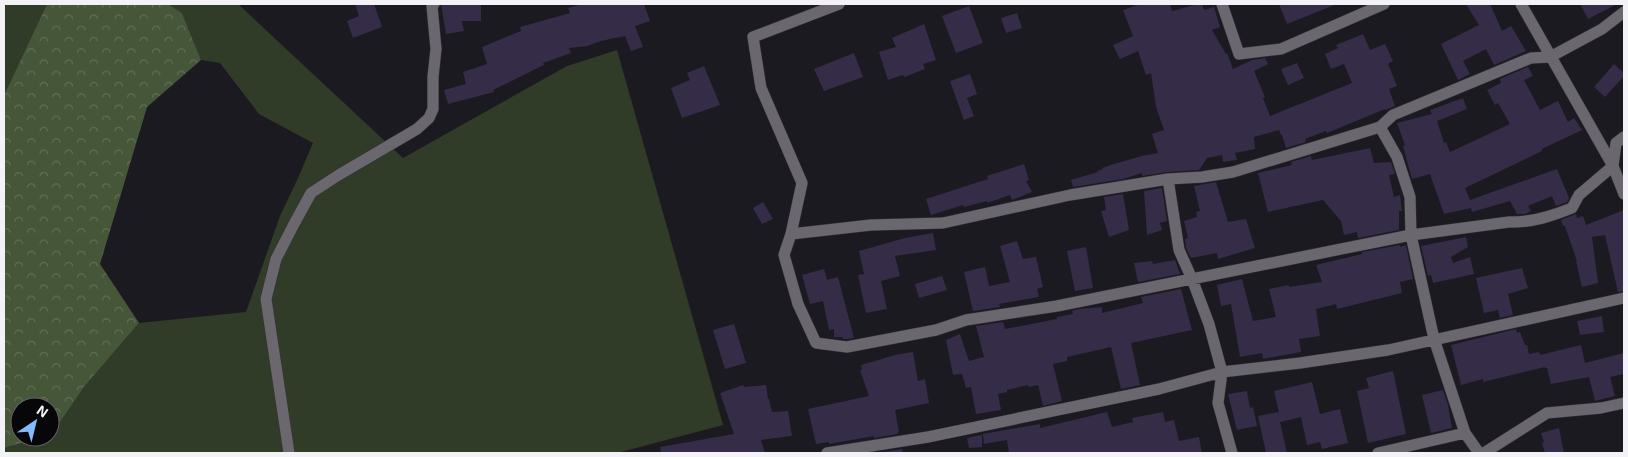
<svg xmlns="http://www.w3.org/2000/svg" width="1628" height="457" font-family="'Exo 2',sans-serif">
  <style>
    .grass { fill: #313c28 }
    .forest { fill: url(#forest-crowns) }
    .building { fill: #352c47 }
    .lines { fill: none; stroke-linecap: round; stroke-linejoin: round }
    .street-casing { stroke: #363539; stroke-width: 12 }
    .street { stroke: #6a676f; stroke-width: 11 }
  </style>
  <defs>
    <pattern id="forest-crowns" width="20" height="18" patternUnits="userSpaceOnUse" patternTransform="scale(1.25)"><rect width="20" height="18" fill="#465639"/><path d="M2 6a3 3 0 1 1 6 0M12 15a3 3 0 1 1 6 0" fill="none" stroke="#616f56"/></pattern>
  </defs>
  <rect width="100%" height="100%" fill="#1c1a21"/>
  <!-- grass -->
  <path class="grass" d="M7 4H47L4 95V7Z
    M168 4H238L403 158 567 66 617 50 723 425 617 453H4V448L42 437H50V435L52 434 84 387 139 323 246 312 280 216 298 178 313 143 259 114 220 63 201 60 182 13Z"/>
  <!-- forest -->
  <path class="forest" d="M47 4H168L182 13 201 60 147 107 100 264 139 323 84 387 52 434 50 435V407H20V437H42L4 448V95Z"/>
  <!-- building -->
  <path class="building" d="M355 4H374L382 27 353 38 347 21 359 16Z
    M441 4H481V21H462L464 31 446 34Z
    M582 4H644L650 21 635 26 643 47 631 51 625 36 601 41 587 46 569 48 571 53 543 63 544 65 493 90 494 92 448 104 444 90 466 84 463 72 487 64 482 47 521 31 520 27 570 13 568 8Z
    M1140 4H1170L1172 11 1198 4H1202L1204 10 1214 7 1220 27 1212 30 1226 54 1227 53 1233 69 1252 60 1265 58 1268 64 1254 71 1265 97 1263 98 1270 116 1352 83 1344 64 1331 69 1325 54 1338 48 1336 45 1363 34 1370 50 1385 44 1393 61 1388 64 1397 86 1389 89 1395 106 1385 110V109L1327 133 1326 131 1305 139 1306 142 1286 148 1282 135H1281L1279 130 1254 137 1255 149 1235 153 1237 160 1223 162 1222 155 1207 158 1199 170 1167 172 1142 176V173L1123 179 1073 187 1071 180 1098 172 1097 171 1103 169 1102 168 1114 164 1142 156 1158 153 1152 134 1164 130 1156 107 1151 73 1146 75 1138 51 1120 59 1113 45 1133 36 1123 10Z
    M1279 4H1337L1287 24Z
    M1466 4H1490L1502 31 1511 26 1526 51 1494 65 1486 49 1463 61 1470 74 1458 80 1441 44 1479 25Z
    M1580 4H1617L1588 19Z
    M969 6 983 43 956 53 942 16Z
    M1017 13 1022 28 1006 33 1001 18Z
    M924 24 936 60 923 64 925 69 904 77 903 75 888 80 879 52 896 47 892 38Z
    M854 53 863 77 824 91 814 69Z
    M1297 63 1304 78 1288 85 1281 69Z
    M1614 64 1624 73V76L1605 97 1594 87Z
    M704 66 720 105 682 118 671 88 690 80 687 73Z
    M1528 67 1533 76 1524 80 1540 110 1558 101 1568 122 1574 118 1582 130 1542 149V151L1465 188 1470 200 1557 169 1569 198 1567 202 1556 206 1552 196 1528 206 1531 211 1525 214H1517L1510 201 1472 212 1471 208 1444 214 1430 174 1412 179 1403 146 1405 145 1397 123 1432 114 1430 110 1463 98 1467 109 1437 121 1444 143 1446 142 1450 152 1510 124 1498 103 1495 105 1487 90 1501 83 1500 79Z
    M970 74 977 94 967 98 974 116 964 120 950 81Z
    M1370 148 1374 163 1391 162 1395 174 1389 175 1394 197 1400 195 1402 211H1399V230L1358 238 1357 232 1344 235 1341 221 1323 200 1268 212 1258 173 1292 165 1291 162 1311 156 1312 160Z
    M1024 164 1029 180 1026 181 1032 192 1012 200 1010 195 987 203V201L964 207 963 205 931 215 926 199 988 179 987 176Z
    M1216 182 1228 222 1246 219 1255 248 1218 259 1217 253 1191 258 1186 248 1185 239 1188 238 1184 221 1197 217 1196 212 1200 211 1194 186Z
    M1162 188 1167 221 1160 223 1162 230 1147 235 1144 191Z
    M1123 194 1129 230 1109 237 1101 211 1106 210 1104 197Z
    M763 202 773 219 762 224 753 208Z
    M1624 210V291L1618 292 1605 235 1592 237 1598 283 1582 287 1576 261H1577L1565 226H1563L1561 220 1576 214 1577 218 1583 216 1586 225Z
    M933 233 936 250 895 256 900 276 881 281 887 309 866 313 858 275 864 274 859 251 905 238Z
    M1466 237 1468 247 1451 257 1453 263 1470 257 1474 274 1433 283 1431 275 1428 276 1421 246Z
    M1017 241 1023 259 1036 257 1043 287 1037 289 1039 297 999 304 1000 307 973 311 964 272 985 267 989 286 1010 282 1000 246Z
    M1400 245V247L1406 245 1413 279 1400 282 1402 293 1337 309 1336 304 1316 309 1320 336 1299 339 1301 352 1263 359 1262 353 1240 357 1231 304 1221 306 1217 285 1242 279 1253 321 1276 317 1269 289 1289 285V287L1322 282 1316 265 1362 254V252Z
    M1086 247 1093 288 1075 291 1067 251Z
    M1175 260 1180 274 1138 282 1134 263 1152 261 1153 264Z
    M1522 268 1528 288 1508 294 1513 315 1500 318 1498 310 1484 313 1476 278Z
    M824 269 827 280 838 277 854 338 847 339H843V337H834V329L829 330 823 301 810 304 802 275Z
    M942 276 947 290 919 298 915 284Z
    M1181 289 1192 330 1131 343 1140 385 1121 389 1111 347 1067 357V361L1053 364 1062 401 1043 406 1038 385 1029 387 1028 385 1007 390V392L998 394 1001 410 976 414 971 387 966 388 962 374 953 375 946 340 960 334 969 361 984 357 976 326 1003 322 1005 329 1057 319V317L1073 314 1072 311 1079 309 1102 307V313L1143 303 1141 297Z
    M1602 316 1604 332 1580 335 1577 321Z
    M734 324 746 363 725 369 713 330Z
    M1516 329 1517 333 1520 332 1525 345H1527L1529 354 1539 352 1540 355 1581 345 1585 363 1624 353V374L1610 377 1615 396 1595 401 1589 377 1551 384 1547 368H1545V367L1483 382V379L1461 385 1451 345Z
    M913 352 918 381 925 379 929 403 895 410 899 432H898V434L874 438V436L829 444V442L816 444 808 409 869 396 860 370H862L861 365 895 355Z
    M1393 371 1406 434 1368 443 1357 391 1369 388 1366 378Z
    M1312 382 1320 414 1340 409 1348 443 1322 449 1320 442 1307 445 1301 417 1280 422 1287 453H1266L1258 416 1279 412 1274 391Z
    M743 385 744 387 766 385 768 399H769L772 412 788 411 792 436 761 440 765 453H661L660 447 734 434 720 393Z
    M1443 390 1448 405 1452 428 1431 433 1422 395Z
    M1247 391 1250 408 1253 407 1257 426 1237 430 1228 394Z
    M1107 412 1112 427 1133 422 1132 418 1163 412 1165 422 1174 420 1179 441 1199 437 1202 453H1009L1007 440 984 444 983 434 1040 424V428Z
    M1559 428 1564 453H1545L1542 443 1544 442 1541 433Z
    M982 435V447L969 448 967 438Z
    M902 449 903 453H877Z"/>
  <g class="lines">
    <defs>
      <path id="street" d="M1222 4 1239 54 1281 49 1384 4
        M1521 4 1613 166 1624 194
        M1624 12 1602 29 1550 57 1531 58 1393 115 1380 127 1233 172 1202 177 1168 179 1070 195 943 223 871 225 791 234 784 255 798 304 816 343 847 347 936 330 966 320 1057 306 1411 235 1509 222C1531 223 1552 216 1572 208L1579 195 1613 166 1616 143 1624 137
        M1380 127 1397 157 1410 197 1411 235 1434 339 1465 433 1479 453
        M1168 179 1179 250 1192 279 1209 324 1222 372 1218 403 1232 453
        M791 234 802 183 761 88 753 37 839 4
        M289 453 266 299 276 259 294 224 311 193 337 176 417 129 429 118 433 109V77L436 49 432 6 434 4
        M827 453 928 437 1159 389 1222 372 1300 363 1388 350 1624 298
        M1378 453 1465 433
        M1484 453 1547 413 1601 408 1624 403"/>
    </defs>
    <!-- street casing -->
    <use href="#street" class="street-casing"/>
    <!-- street -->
    <use href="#street" class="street"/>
  </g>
  <!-- border -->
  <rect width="1628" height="457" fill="none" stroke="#f3f2f6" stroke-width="10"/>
  <!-- north arrow -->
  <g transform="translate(35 422) rotate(35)"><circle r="24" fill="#070608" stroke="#656467"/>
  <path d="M0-4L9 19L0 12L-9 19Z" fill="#85bbfb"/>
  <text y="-8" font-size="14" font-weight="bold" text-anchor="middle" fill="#f3f2f6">N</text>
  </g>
</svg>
